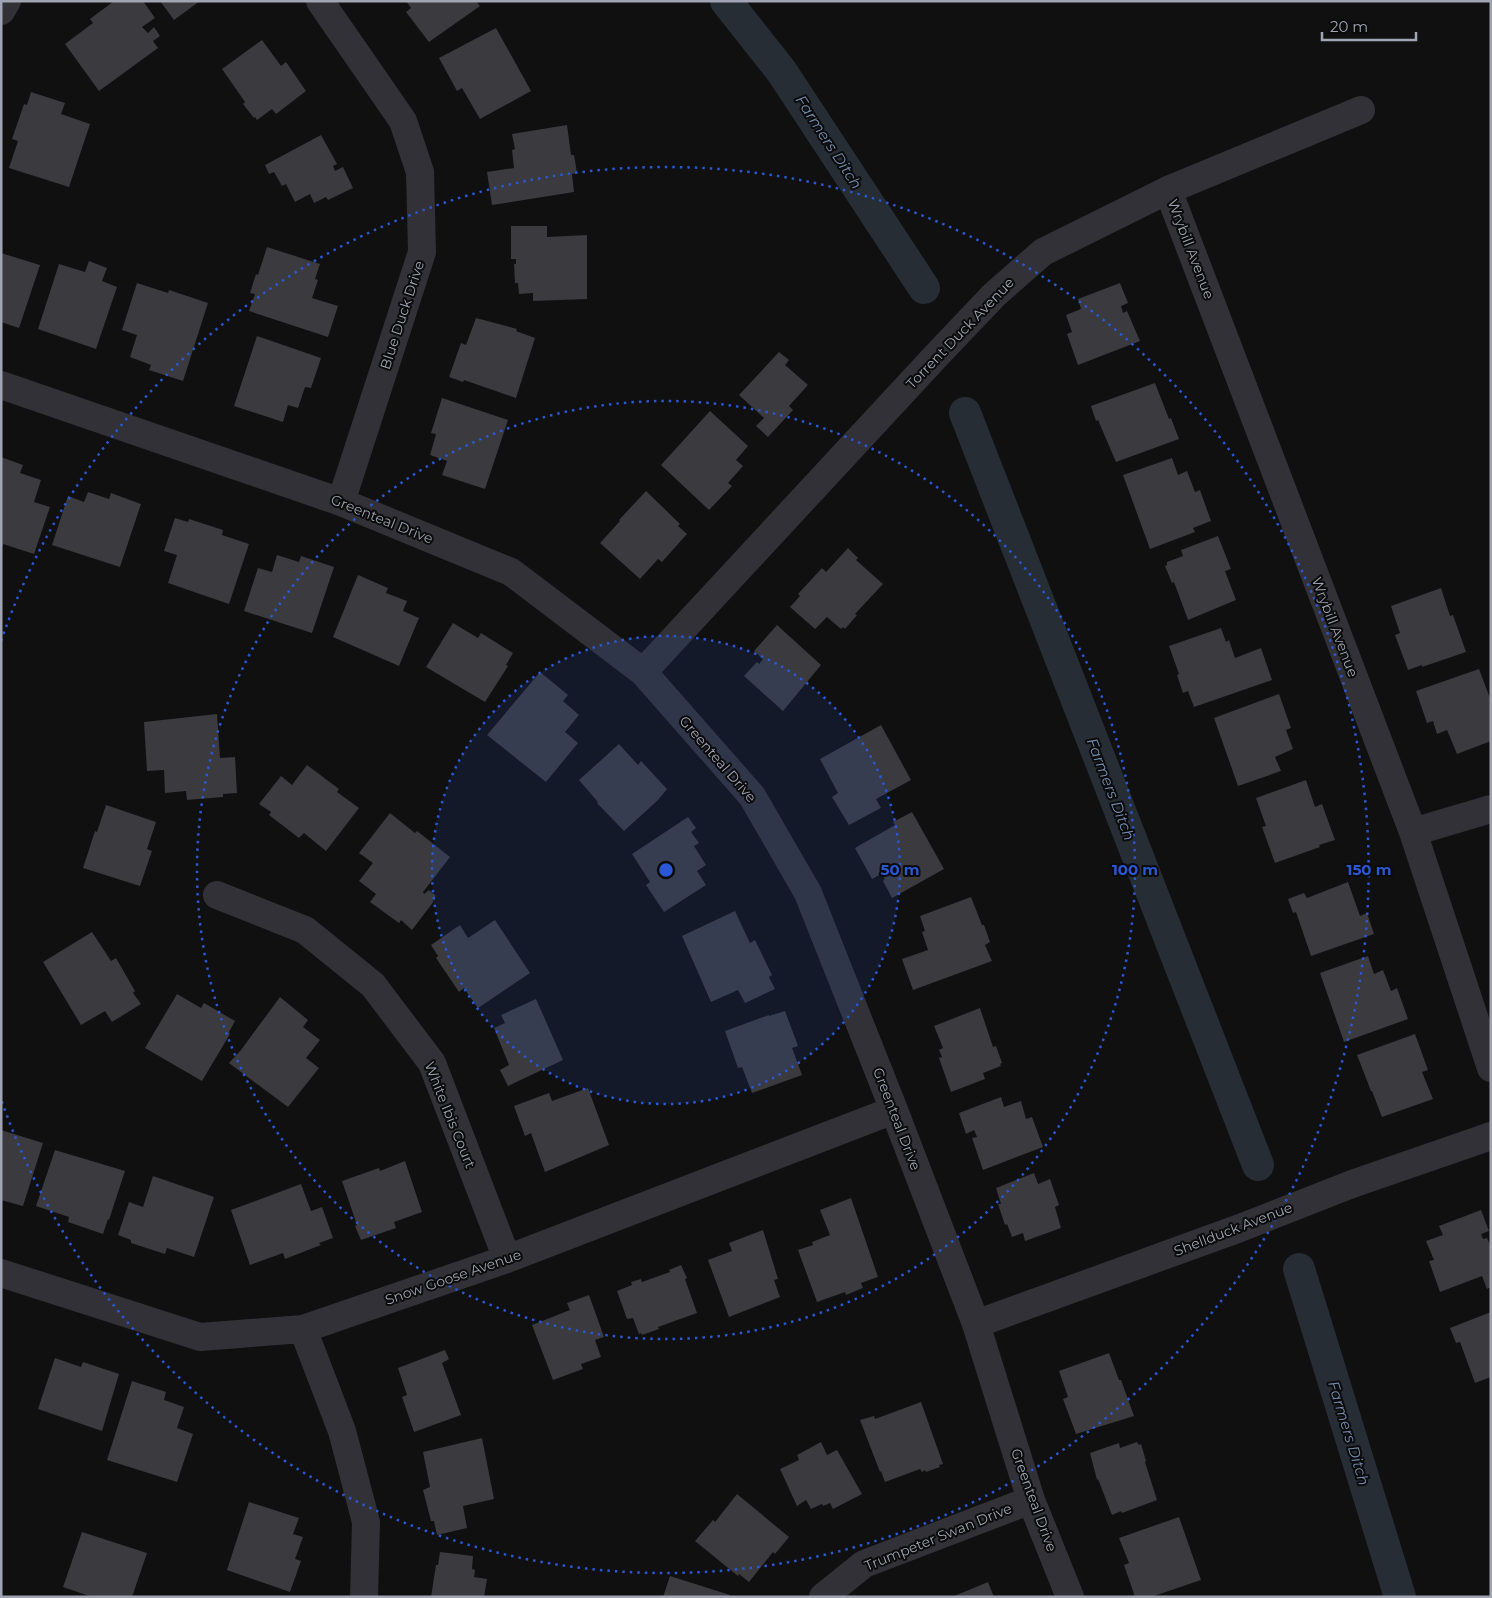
<svg xmlns="http://www.w3.org/2000/svg" width="1492" height="1598" font-family="Montserrat,sans-serif">
  <style>
    .lines { fill: none; stroke-linecap: round; stroke-linejoin: round }
    .canal { stroke: #262d35; stroke-width: 32 }
    .building { fill: #3a3a3f }
    .street { stroke: #313137; stroke-width: 28 }
    .ring { fill: none; stroke: #2a57d4; stroke-width: 2.5; stroke-dasharray: 2.5 5 }
    .labels { text-anchor: middle; dominant-baseline: central; stroke-width: 4; stroke-linejoin: round; paint-order: stroke }
    .street-label { font-size: 14px; fill: #a0a4b3; stroke: #0b0b0c }
    .water-label { font-size: 15px; font-style: italic; fill: #748db1; stroke: #0b0b0c }
    .centre { fill: #2a57d4; stroke: #0b0b0c; stroke-width: 2.5 }
    .ring-label { font-size: 15px; text-anchor: middle; font-weight: bold; fill: #2a57d4; stroke: #0b0b0c; stroke-width: 4; stroke-linejoin: round; paint-order: stroke }
  </style>
  <rect width="100%" height="100%" fill="#101011"/>
  <g class="lines">
    <!-- canal -->
    <path class="canal" d="M726 1 782 72 924 288
      M965 413 1258 1165
      M1299 1269 1400 1597"/>
  </g>
  <!-- building -->
  <path class="building" d="M114 1H143L155 18 142 27 148 33 154 27 160 36 153 41 158 48 99 91 65 44 93 23 90 19Z
    M160 1H200L174 20Z
    M406 1H476L480 6 429 42 406 12 411 8Z
    M496 28 531 91 480 119 462 88 457 91 439 58Z
    M262 40 281 66 286 62 306 91 276 114 272 109 257 120 255 117 254 118 243 104 245 102 222 69Z
    M31 92 65 103 61 114 90 124 69 187 9 168 18 141 12 139 24 104 27 105Z
    M567 125 571 155H574L577 173 572 174 574 192 492 205 487 172 514 168 512 150 515 149 512 134Z
    M321 135 337 164 333 166 335 171 343 167 353 188 328 200 326 197 314 203 310 194 295 202 286 184 282 186 274 172 269 174 265 165Z
    M511 226H547V237L587 235V299L533 301V293L519 294 518 283H515L514 264H516V259H511Z
    M267 247 320 264 315 279 318 280 312 298 338 306 328 337 249 311 255 294 250 293 256 274 258 275Z
    M1 253 40 265 19 328 1 322Z
    M89 261 107 268 102 281 117 287 96 349 38 329 59 264 85 272Z
    M137 283 168 293 169 290 208 303 183 381 149 370 151 365 130 357 137 335 122 330Z
    M1120 283 1128 303 1121 306 1123 313 1127 311 1140 341 1078 365 1067 334 1072 332 1066 315 1081 309 1078 299Z
    M476 318 517 329 516 331 535 338 516 398 464 380 463 382 449 377 461 343 466 345Z
    M257 336 321 358 311 388 305 387 298 408 288 405 283 422 234 406Z
    M779 352 789 360 785 365 808 385 789 406 793 410 768 437 756 426 764 418 739 395Z
    M1155 383 1169 419 1171 418 1179 439 1116 462 1098 420 1096 421 1091 406Z
    M442 398 508 420 485 489 442 475 447 461 430 455 436 434 431 433Z
    M710 411 748 446 736 460 743 466 728 483 732 486 709 510 661 465Z
    M1 457 23 465 20 473 41 480 34 502 50 507 34 554 3 544V546L1 545Z
    M1172 458 1178 475 1187 471 1195 492 1200 490 1211 521 1193 528 1195 532 1150 549 1123 475Z
    M646 491 680 524 678 526 687 534 662 562 658 559 640 579 600 543 620 521 619 520Z
    M88 492 109 499 111 493 141 504 120 567 52 545 68 496 84 502Z
    M175 518 188 522 189 519 223 530 222 535 249 544 229 604 168 583 177 555 164 551Z
    M1218 536 1231 569 1225 571 1236 600 1188 620 1174 582 1172 583 1165 566 1167 565V562L1183 556 1181 550Z
    M848 548 858 558 856 560 883 584 855 614 857 615 845 629 843 627 841 629 827 617 815 629 790 607 800 596 798 594 822 568 826 572Z
    M277 555 299 562 301 556 334 567 312 633 244 611 258 568 272 572Z
    M358 575 388 588 386 593 407 601 403 611 419 618 399 666 333 637Z
    M1441 588 1450 616 1453 615 1466 652 1422 667V665L1408 670 1395 635 1400 633 1391 606Z
    M453 623 478 638 481 633 513 653 506 665 508 666 485 702 426 667Z
    M777 625 821 665 783 711 744 676 757 662 759 664 763 659 754 651Z
    M1221 628 1226 642 1229 640 1235 658 1261 648 1272 680 1194 707 1188 691 1183 693 1177 675 1179 674 1169 646Z
    M1479 669 1491 701V741L1457 754 1447 730 1437 734 1433 721 1427 723 1416 691Z
    M540 672 568 695 563 701 579 715 565 732 578 743 546 782 487 735Z
    M1279 694 1291 728 1286 730 1293 749 1275 757 1281 771 1238 786 1214 718Z
    M217 714 220 758 235 757 237 793 223 794V797L187 800 186 791 165 793 164 770 147 771 144 722Z
    M881 725 911 780 876 799 881 808 849 825 832 797 838 793 820 759Z
    M619 744 638 765 641 761 667 789 658 800 624 831 597 803 598 802 579 780Z
    M307 765 339 789 337 792 359 808 326 851 304 833 299 838 269 815 271 812 259 804 281 776 292 785Z
    M1306 780 1315 807 1322 804 1335 840 1319 845 1320 847 1275 863 1262 827 1266 826 1256 798Z
    M106 805 156 822 147 849 152 851 140 886 83 868 95 831 97 832Z
    M912 812 944 869 892 898 883 881 885 879 881 874 872 879 855 848 895 825 893 822Z
    M390 813 415 833 417 831 450 857 423 892 424 894 429 890 436 896 432 900 434 901 412 930 401 920 399 923 370 902 376 894 359 881 373 863 359 853Z
    M688 817 696 828 691 832 699 843 694 846 706 865 697 871 706 885 664 912 646 885 650 882 632 854Z
    M1348 882 1360 916 1367 913 1374 934 1311 956 1296 912 1293 913 1288 899 1304 893 1307 898Z
    M971 897 982 925H984L990 942 985 945 992 961 913 990 902 959 928 950 922 932 925 931 920 916Z
    M735 911 750 943 755 940 772 975 769 977 775 989 745 1003 738 990 711 1002 682 936Z
    M495 920 530 973 478 1008 464 988 459 992 436 958 438 956 431 945 460 925 468 938Z
    M92 932 111 961 116 958 135 991 133 993 141 1004 112 1022 105 1011 81 1025 43 962Z
    M1368 956 1374 974 1383 970 1391 991 1397 988 1408 1019 1344 1042 1320 973Z
    M177 994 201 1008 204 1003 235 1021 229 1032 230 1034 202 1081 145 1048Z
    M280 997 308 1020 303 1027 320 1040 306 1058 319 1068 288 1107 229 1063 241 1050Z
    M536 999 563 1060 508 1086 500 1070 509 1065 494 1028 505 1023 501 1015Z
    M980 1008 993 1047 996 1046 1002 1063 1000 1064 1001 1066 983 1073 985 1079 951 1092 939 1058 942 1057 939 1050 943 1048 934 1026Z
    M785 1011 798 1046 792 1048 802 1075 752 1093 742 1067 738 1068 725 1031 769 1015V1016Z
    M1415 1034 1428 1070 1422 1072 1433 1099 1382 1117 1372 1091H1371L1357 1055Z
    M588 1088 609 1145 545 1172 531 1133 525 1136 514 1106 549 1093 552 1101Z
    M1001 1097 1004 1107 1021 1101 1026 1119 1032 1117 1043 1147 983 1170 972 1138 977 1137 974 1130 966 1134 959 1113Z
    M1 1130 43 1143 23 1206 1 1200Z
    M55 1150 125 1171 109 1220 108 1219 103 1234 68 1222 69 1217 36 1206Z
    M405 1161 422 1212 394 1222 396 1228 361 1240 355 1226 357 1225 342 1181 379 1168 380 1171Z
    M1034 1173 1038 1184 1050 1179 1059 1205 1055 1207 1061 1228 1025 1241 1023 1233 1012 1237 1007 1224 1005 1225 998 1204H1001L996 1188Z
    M153 1176 214 1197 194 1257 167 1248 165 1254 131 1243V1240L118 1235 129 1202 143 1207Z
    M301 1184 311 1211 322 1207 333 1238 319 1243 321 1245 285 1259 283 1253 250 1265 231 1210Z
    M851 1198 878 1277 861 1283 863 1288 846 1295 845 1292 817 1302 798 1250 813 1245 812 1242 830 1235 820 1210Z
    M1481 1210 1489 1231 1481 1234 1483 1239 1487 1238 1491 1247V1287L1487 1289 1482 1276 1440 1292 1429 1261 1434 1260 1426 1241 1443 1235 1439 1226Z
    M763 1230 778 1279 774 1280 780 1297 729 1317 708 1260 732 1251 729 1243Z
    M681 1265 687 1278 685 1279 697 1313 658 1327 659 1329 642 1335 641 1333 639 1334 633 1318 627 1319 617 1291 632 1285 631 1282 641 1279 642 1282 670 1272 669 1270Z
    M589 1295 604 1337 595 1340 601 1357 581 1364 583 1369 553 1380 532 1325 570 1310 567 1303Z
    M1491 1312V1377L1475 1383 1460 1342 1456 1343 1450 1328Z
    M445 1350 449 1359 442 1363 461 1415 414 1432 402 1397 407 1395 398 1368Z
    M1109 1353 1119 1380H1121L1134 1416 1076 1434 1063 1399 1068 1397 1059 1371Z
    M55 1358 81 1367 83 1362 119 1374 102 1431 38 1409Z
    M132 1381 166 1392 164 1400 184 1407 177 1428 193 1434 177 1482 107 1460Z
    M921 1402 943 1464 939 1465 940 1467 926 1472 925 1470 922 1472 920 1469 885 1482 881 1471 880 1472 860 1420 874 1416 875 1419Z
    M482 1438 494 1499 463 1506 467 1528 437 1535 434 1521H431L423 1490 430 1487 423 1452Z
    M821 1442 827 1455 837 1450 862 1494 833 1509 830 1503 823 1506 822 1504 811 1509 806 1500 797 1506 780 1469 799 1460 797 1455Z
    M1137 1442 1139 1445 1141 1444 1146 1461 1145 1462 1157 1500 1122 1513 1121 1511 1112 1515 1098 1479 1097 1480 1090 1453 1119 1443 1120 1448Z
    M737 1494 789 1537 775 1554 773 1552 749 1582 739 1574 738 1576 695 1541 713 1520 715 1522Z
    M249 1502 299 1518 293 1534 303 1537 295 1559 301 1561 290 1592 227 1570Z
    M1179 1517 1201 1580 1151 1597H1135L1124 1565 1129 1563 1119 1538Z
    M82 1532 147 1553 132 1597H92L63 1587Z
    M440 1552 473 1556 472 1569 475 1570 474 1577 487 1579 484 1597H431L436 1565H438Z
    M670 1576 730 1595 729 1597H663Z
    M988 1582 994 1597H952Z"/>
  <g class="lines">
    <!-- street -->
    <path class="street" d="M320 1 403 121 420 172 422 252 341 502
      M1 11 7 1
      M1168 190 1413 832 1491 1068
      M1 385 341 502 511 572 643 672 752 796 808 893 894 1110 976 1324 1031 1500 1070 1597
      M643 672 936 356 994 295 1043 252 1168 190 1361 110
      M1413 832 1491 809
      M217 895 305 930 373 985 432 1063 507 1259
      M1 1273 200 1337 303 1329 507 1259 894 1110
      M976 1324 1240 1228 1352 1184 1491 1136
      M303 1329 342 1431 366 1522 364 1597
      M823 1597 864 1564 1031 1500"/>
  </g>
  <!-- distance rings -->
  <circle cx="666" cy="870" r="234" fill="#2a57d4" fill-opacity=".12"/>
  <g class="ring">
    <circle cx="666" cy="870" r="234"/>
    <circle cx="666" cy="870" r="469"/>
    <path d="M1 641A703 703 0 1 1 1 1099"/>
  </g>
  <g class="labels">
    <!-- street labels -->
    <g class="street-label">
      <text transform="translate(1191 249) rotate(69)">Wrybill Avenue</text>
      <text transform="translate(402 315) rotate(-72)">Blue Duck Drive</text>
      <text transform="translate(960 333) rotate(-46)">Torrent Duck Avenue</text>
      <text transform="translate(382 519) rotate(22)">Greenteal Drive</text>
      <text transform="translate(1335 627) rotate(69)">Wrybill Avenue</text>
      <text transform="translate(718 759) rotate(49)">Greenteal Drive</text>
      <text transform="translate(450 1115) rotate(68)">White Ibis Court</text>
      <text transform="translate(897 1119) rotate(69)">Greenteal Drive</text>
      <text transform="translate(1233 1229) rotate(-21)">Shellduck Avenue</text>
      <text transform="translate(453 1277) rotate(-19)">Snow Goose Avenue</text>
      <text transform="translate(1034 1500) rotate(70)">Greenteal Drive</text>
      <text transform="translate(938 1537) rotate(-22)">Trumpeter Swan Drive</text>
    </g>
    <!-- water labels -->
    <g class="water-label">
      <text transform="translate(829 142) rotate(57)">Farmers Ditch</text>
      <text transform="translate(1111 789) rotate(69)">Farmers Ditch</text>
      <text transform="translate(1349 1433) rotate(73)">Farmers Ditch</text>
    </g>
  </g>
  <circle cx="666" cy="870" r="8" class="centre"/>
  <g class="ring-label">
    <text x="900" y="875">50 m</text>
    <text x="1135" y="875">100 m</text>
    <text x="1369" y="875">150 m</text>
  </g>
  <!-- border -->
  <rect width="1492" height="1598" fill="none" stroke="#a0a4b3" stroke-width="5"/>
  <!-- scale -->
  <path d="M1322 32v8h94v-8" fill="none" stroke="#a0a4b3" stroke-width="2.5"/>
  <text x="1330" y="32" font-size="15" fill="#a0a4b3" stroke="#0b0b0c" stroke-width="4" paint-order="stroke">20 m</text>
</svg>
